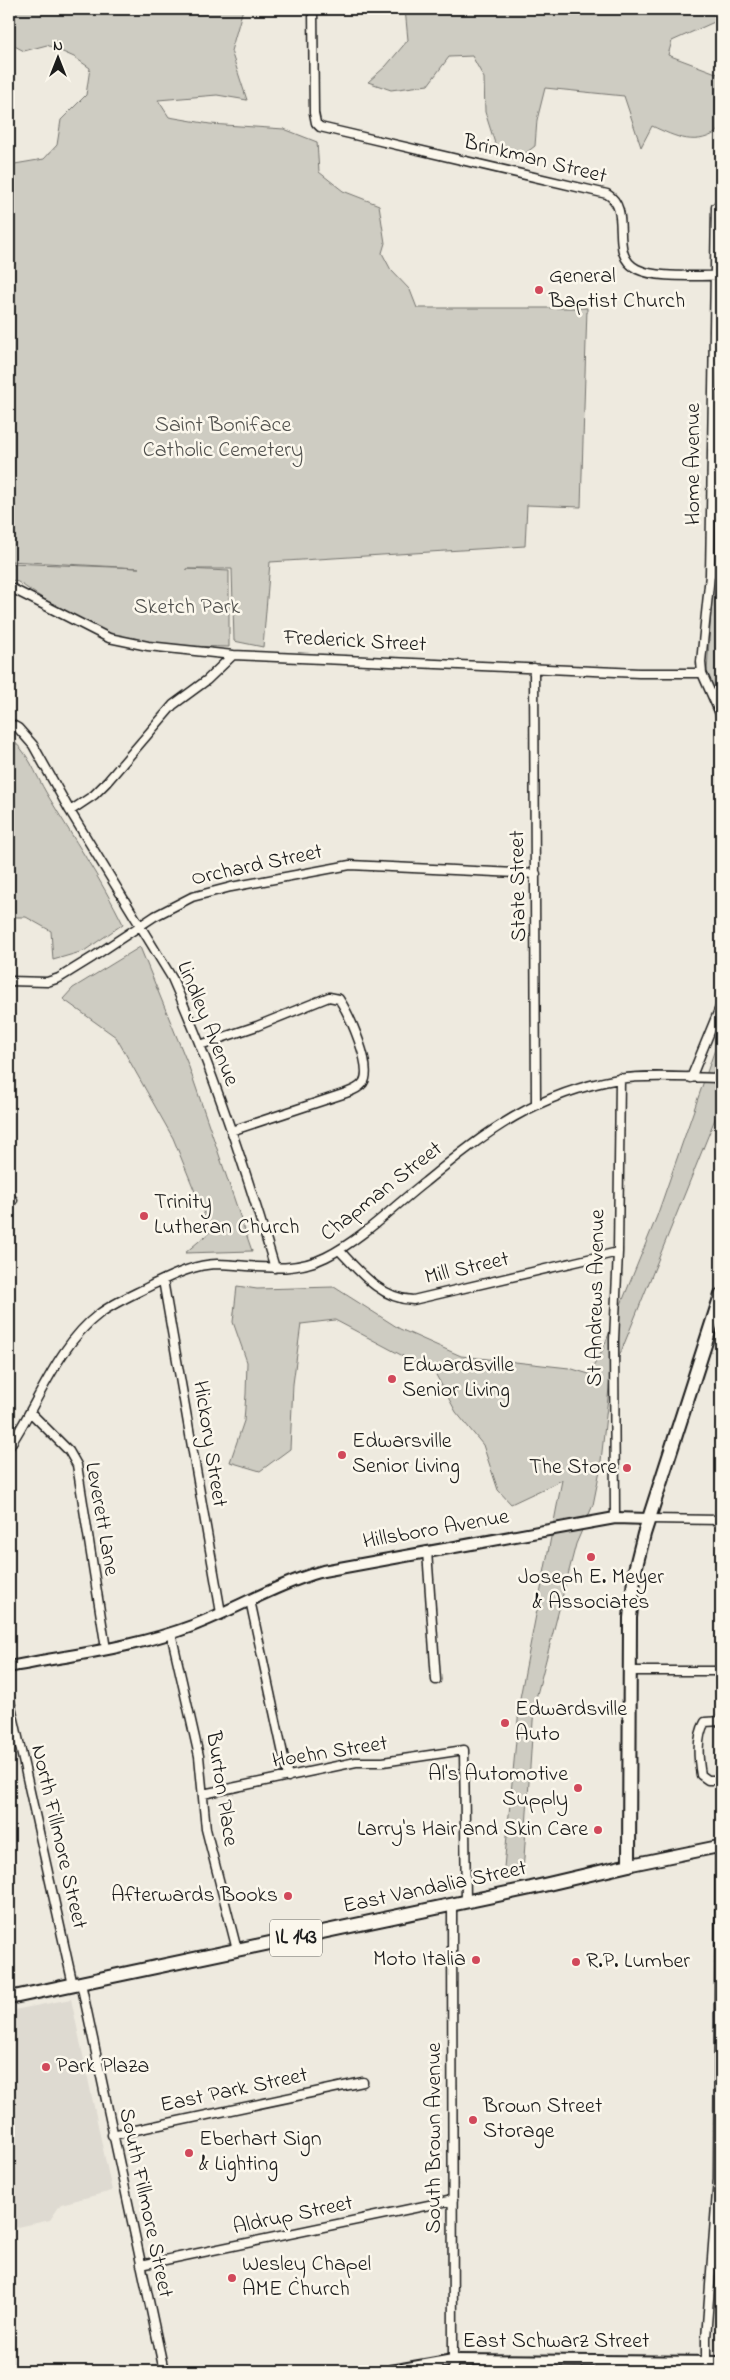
<svg xmlns="http://www.w3.org/2000/svg" width="730" height="2380" font-family="'Indie Flower',sans-serif">
  <style>
    .built { fill: #dedad1 }
    .green { fill: #ceccc2; stroke: #75746f }
    .lines { fill: none; stroke-linecap: round; stroke-linejoin: round }
    .minor-casing { stroke: #1c1c1c; stroke-width: 11 }
    .tertiary-casing { stroke: #1c1c1c; stroke-width: 14 }
    .secondary-casing { stroke: #1c1c1c; stroke-width: 15 }
    .primary-casing { stroke: #1c1c1c; stroke-width: 16 }
    .minor { stroke: #fbf7ec; stroke-width: 8 }
    .tertiary { stroke: #fbf7ec; stroke-width: 10 }
    .secondary { stroke: #fbf7ec; stroke-width: 11 }
    .primary { stroke: #fbf7ec; stroke-width: 12 }
    .poi-dot { fill: #d1495b; stroke: #fbf7ec; stroke-width: 2 }
    .labels { text-anchor: middle; dominant-baseline: central; stroke-width: 5; stroke-linejoin: round; paint-order: stroke }
    .shield { fill: #fbf7ec; stroke: #5f5e5a; stroke-width: 1 }
    .shield-label { font-size: 21px; font-weight: bold; fill: #1c1c1c }
    .street-label { font-size: 22px; fill: #1c1c1c; stroke: #fbf7ec }
    .poi-label { font-size: 22px; fill: #1c1c1c; stroke: #fbf7ec; text-anchor: start }
    .park-label { font-size: 22px; fill: #51514e; stroke: #fbf7ec }
  </style>
  <rect width="100%" height="100%" fill="#eeeadf"/>
  <filter id="ink" filterUnits="userSpaceOnUse"><feTurbulence type="fractalNoise" baseFrequency=".02" numOctaves="2"/><feDisplacementMap in="SourceGraphic" scale="10" xChannelSelector="R" yChannelSelector="G"/><feConvolveMatrix kernelMatrix="1 2 1 2 8 2 1 2 1" color-interpolation-filters="sRGB"/></filter>
  <g filter="url(#ink)">
    <!-- built -->
    <path class="built" d="M71 1999 112 2191 61 2204 50 2220 9 2229V2011Z"/>
    <!-- green -->
    <path class="green" d="M9 9H243L231 51 247 100 217 95 158 100 169 117 210 124 284 129 317 142 319 172 343 191 379 205 385 243 382 253 391 270 410 290 417 308H587L581 507 527 505 525 546 270 562 263 647 234 641 232 569H186L229 571V647C196 646 159 647 126 639 87 628 51 604 18 582L9 579V563L139 568 9 561V165L44 159 57 145 61 120 86 95 90 68 74 57 47 45 24 51 9 43Z
      M405 9H721V19L672 41 668 55 716 73 721 77V129C697 148 676 137 652 126L641 147 624 96 545 88 537 120 535 146 518 159 499 156 485 112 484 78 472 56 449 57 428 85 391 90 368 82 386 66 408 40Z
      M715 552H721V705L707 672Z
      M9 738C28 750 35 774 47 794 73 838 101 879 123 924L84 951 53 960 51 931 26 917H9Z
      M140 947 189 1067 252 1251 185 1253 211 1231 173 1138 116 1037 63 999 73 988Z
      M721 1032V1104L610 1379 600 1470 593 1505 576 1544 534 1706 523 1873 503 1878 520 1698 562 1480 511 1504 498 1490 483 1445 456 1412 435 1373 335 1320 301 1324 293 1384 290 1449 260 1471 230 1462 244 1421 246 1394 247 1362 233 1322 237 1286 257 1289 334 1287 400 1329 461 1356 569 1368 589 1374 602 1351 657 1216Z"/>
    <g class="lines">
      <defs>
        <path id="minor" d="M313 9 314 113 316 123 320 127 607 194C634 210 607 254 637 269 657 279 698 275 721 276
          M716 207 710 575 701 662 702 673 721 716
          M9 587 109 638 148 646 233 655
          M534 668 536 1104
          M9 723 18 728 33 745 70 811 172 978C214 1072 246 1170 275 1268
          M70 811 94 795 107 782 173 705 207 680 233 655 639 673H702
          M9 981 47 982 59 978 93 957 155 916 192 897 231 887 350 865 536 874
          M200 1045 257 1026 329 997 339 999C349 1014 374 1068 363 1083 359 1088 352 1091 346 1093L231 1131
          M691 1078 721 1005
          M9 1201 13 1200
          M339 1250C359 1271 381 1299 413 1300L618 1252
          M163 1280 221 1613
          M30 1412 69 1451 77 1465 106 1649
          M9 1447C38 1404 57 1346 99 1314 115 1302 135 1294 152 1285 171 1276 195 1264 217 1264 254 1265 290 1275 326 1257 362 1239 393 1207 425 1182 487 1131 537 1093 619 1079 646 1074 692 1078 721 1078
          M615 1518 614 1340 618 1252 620 1078
          M649 1519 721 1520
          M427 1551 436 1680
          M250 1600 288 1777
          M171 1633 199 1756 206 1829 237 1950
          M629 1671H721
          M9 1697 73 1985
          M721 1721 705 1722C696 1737 698 1758 701 1775L708 1780H721
          M203 1794 356 1762H383L464 1750 466 1901
          M452 1904 453 2371
          M81 1983 164 2371
          M112 2135 363 2082
          M141 2265 453 2200
          M706 2371V2338L718 2179 720 1846"/>
        <path id="tertiary" d="M9 1667C70 1655 134 1648 192 1626 236 1609 277 1584 323 1571L615 1518 649 1519
          M391 2371 453 2360 721 2362"/>
        <path id="secondary" d="M629 1865 721 1846"/>
        <path id="primary" d="M9 1998 531 1888 629 1865 630 1618 635 1570 644 1534 721 1295"/>
      </defs>
      <!-- minor casing -->
      <use href="#minor" class="minor-casing"/>
      <!-- tertiary casing -->
      <use href="#tertiary" class="tertiary-casing"/>
      <!-- secondary casing -->
      <use href="#secondary" class="secondary-casing"/>
      <!-- primary casing -->
      <use href="#primary" class="primary-casing"/>
      <!-- minor -->
      <use href="#minor" class="minor"/>
      <!-- tertiary -->
      <use href="#tertiary" class="tertiary"/>
      <!-- secondary -->
      <use href="#secondary" class="secondary"/>
      <!-- primary -->
      <use href="#primary" class="primary"/>
    </g>
  </g>
  <!-- markers -->
  <g class="poi-dot">
    <circle cx="539" cy="290" r="5"/>
    <circle cx="144" cy="1216" r="5"/>
    <circle cx="392" cy="1379" r="5"/>
    <circle cx="342" cy="1455" r="5"/>
    <circle cx="627" cy="1468" r="5"/>
    <circle cx="591" cy="1557" r="5"/>
    <circle cx="505" cy="1723" r="5"/>
    <circle cx="578" cy="1788" r="5"/>
    <circle cx="598" cy="1830" r="5"/>
    <circle cx="288" cy="1896" r="5"/>
    <circle cx="476" cy="1960" r="5"/>
    <circle cx="576" cy="1962" r="5"/>
    <circle cx="46" cy="2067" r="5"/>
    <circle cx="473" cy="2120" r="5"/>
    <circle cx="189" cy="2153" r="5"/>
    <circle cx="232" cy="2278" r="5"/>
  </g>
  <g class="labels">
    <!-- shield labels -->
    <rect class="shield" x="270" y="1919.5" width="52" height="37" rx="4"/>
    <g class="shield-label">
      <text x="296" y="1938">IL 143</text>
    </g>
    <!-- street labels -->
    <g class="street-label">
      <text transform="translate(535 160) rotate(14)">Brinkman Street</text>
      <text transform="translate(694 464) rotate(-90)">Home Avenue</text>
      <text transform="translate(355 642) rotate(3)">Frederick Street</text>
      <text transform="translate(257 866) rotate(-12)">Orchard Street</text>
      <text transform="translate(519 886) rotate(-91)">State Street</text>
      <text transform="translate(207 1024) rotate(68)">Lindley Avenue</text>
      <text transform="translate(382 1192) rotate(-38)">Chapman Street</text>
      <text transform="translate(467 1269) rotate(-13)">Mill Street</text>
      <text transform="translate(597 1298) rotate(-89)">St Andrews Avenue</text>
      <text transform="translate(209 1444) rotate(81)">Hickory Street</text>
      <text transform="translate(101 1519) rotate(80)">Leverett Lane</text>
      <text transform="translate(436 1530) rotate(-10)">Hillsboro Avenue</text>
      <text transform="translate(330 1753) rotate(-9)">Hoehn Street</text>
      <text transform="translate(221 1789) rotate(81)">Burton Place</text>
      <text transform="translate(58 1837) rotate(77)">North Fillmore Street</text>
      <text transform="translate(435 1888) rotate(-12)">East Vandalia Street</text>
      <text transform="translate(234 2091) rotate(-12)">East Park Street</text>
      <text transform="translate(435 2138) rotate(-90)">South Brown Avenue</text>
      <text transform="translate(145 2203) rotate(78)">South Fillmore Street</text>
      <text transform="translate(293 2216) rotate(-12)">Aldrup Street</text>
      <text x="556" y="2342">East Schwarz Street</text>
    </g>
    <!-- poi labels -->
    <g class="poi-label">
      <text x="549" y="277">General<tspan x="549" dy="25">Baptist Church</tspan></text>
      <text x="154" y="1203">Trinity<tspan x="154" dy="25">Lutheran Church</tspan></text>
      <text x="402" y="1366">Edwardsville<tspan x="402" dy="25">Senior Living</tspan></text>
      <text x="352" y="1442">Edwarsville<tspan x="352" dy="25">Senior Living</tspan></text>
      <text x="617" y="1468" text-anchor="end">The Store</text>
      <text x="591" y="1578" text-anchor="middle">Joseph E. Meyer<tspan x="591" dy="25">&amp; Associates</tspan></text>
      <text x="515" y="1710">Edwardsville<tspan x="515" dy="25">Auto</tspan></text>
      <text x="568" y="1775" text-anchor="end">Al's Automotive<tspan x="568" dy="25">Supply</tspan></text>
      <text x="588" y="1830" text-anchor="end">Larry's Hair and Skin Care</text>
      <text x="278" y="1896" text-anchor="end">Afterwards Books</text>
      <text x="466" y="1960" text-anchor="end">Moto Italia</text>
      <text x="586" y="1962">R.P. Lumber</text>
      <text x="56" y="2067">Park Plaza</text>
      <text x="483" y="2107">Brown Street<tspan x="483" dy="25">Storage</tspan></text>
      <text x="199" y="2140">Eberhart Sign<tspan x="199" dy="25">&amp; Lighting</tspan></text>
      <text x="242" y="2265">Wesley Chapel<tspan x="242" dy="25">AME Church</tspan></text>
    </g>
    <!-- park labels -->
    <g class="park-label">
      <text x="223" y="426">Saint Boniface<tspan x="223" dy="25">Catholic Cemetery</tspan></text>
      <text x="187" y="608">Sketch Park</text>
    </g>
  </g>
  <!-- margin -->
  <rect width="730" height="2380" fill="none" stroke="#fbf7ec" stroke-width="30"/>
  <rect x="15" y="15" width="700" height="2350" fill="none" stroke="#1c1c1c" stroke-width="2" filter="url(#ink)"/>
  <!-- north arrow -->
  <g transform="translate(58 58)" stroke="#fbf7ec" stroke-width="4" paint-order="stroke">
  <path d="M0-4L9 19L0 12L-9 19Z" fill="#1c1c1c"/>
  <text y="-8" font-size="14" font-weight="bold" text-anchor="middle" fill="#1c1c1c">N</text>
  </g>
</svg>
